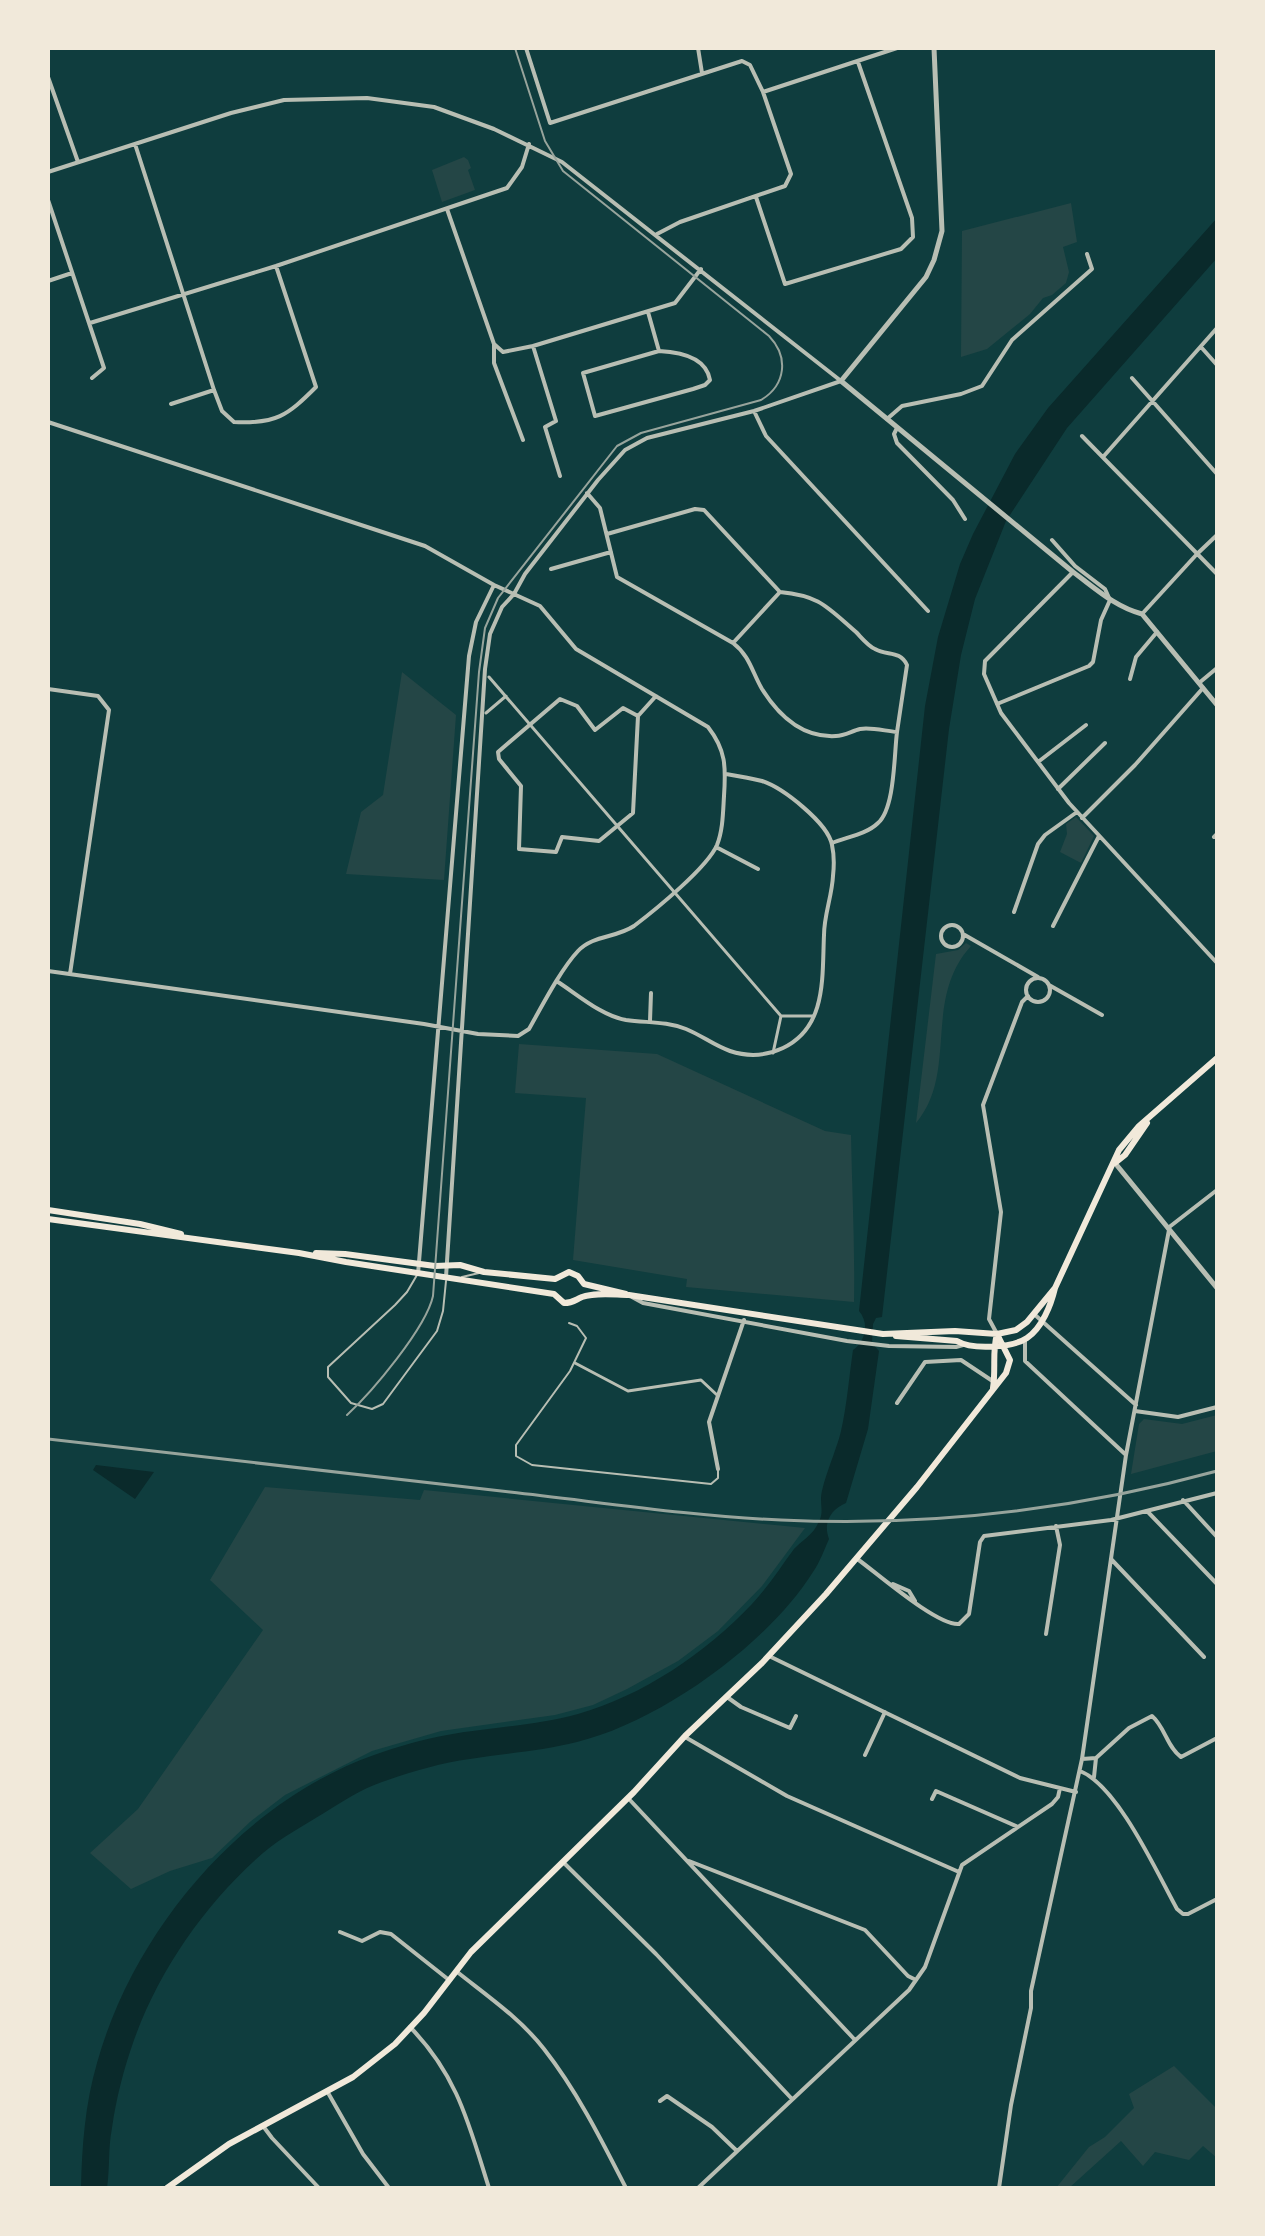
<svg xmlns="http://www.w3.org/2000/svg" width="1265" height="2236" font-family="'Varela Round',sans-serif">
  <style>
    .green { fill: #244646 }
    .water { fill: #0a2a2b }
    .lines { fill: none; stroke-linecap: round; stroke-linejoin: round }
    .service { stroke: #b8beb3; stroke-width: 2 }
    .pedestrian { stroke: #b8beb3; stroke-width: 3 }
    .minor { stroke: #b8beb3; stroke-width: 4 }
    .tertiary { stroke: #b8beb3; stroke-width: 5 }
    .secondary { stroke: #f1e9da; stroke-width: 6 }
    .tram { stroke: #97a49c; stroke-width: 2 }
    .rail { stroke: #97a49c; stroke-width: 3 }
  </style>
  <rect width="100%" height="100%" fill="#0f3d3e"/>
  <!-- green -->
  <path class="green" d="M464 157 468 160 471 168 468 170 475 190 442 202 432 170Z
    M1071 203 1077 242 1063 247 1069 272 1066 283 1052 295 1043 298 1030 314 987 349 961 357 962 231Z
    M402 672 456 715 444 880 346 874 361 812 383 795Z
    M1076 817 1094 836 1081 863 1060 852 1067 834 1066 824Z
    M966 943 971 946C922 1000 959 1072 916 1123L936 954 958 950Z
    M519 1044 657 1054 825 1131 851 1135C852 1191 855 1246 854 1302L686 1287 687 1279 573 1260 586 1098 515 1093Z
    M1217 1415V1451L1131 1474 1139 1424 1144 1419 1182 1424Z
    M265 1487 420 1500 424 1490 805 1528 762 1586 718 1631 678 1661 627 1689 593 1705 555 1715 441 1731 372 1751 285 1795 251 1821 212 1858 170 1871 131 1889 90 1853 138 1809 263 1630 210 1580Z
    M1174 2066 1217 2109V2158L1203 2146 1189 2160 1155 2152 1143 2166 1121 2141 1069 2188H1056L1089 2147 1105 2137 1134 2108 1129 2094Z"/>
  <!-- water -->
  <path class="water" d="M1217 218V258L1067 428 1006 521 975 599 961 655 949 729 882 1317 876 1318 873 1324 872 1343 879 1351 868 1429 846 1503C830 1510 823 1523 829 1539 824 1550 820 1562 813 1572 768 1644 660 1722 577 1742 542 1751 506 1753 470 1759 440 1763 411 1772 382 1782 361 1789 342 1802 324 1813 303 1826 282 1837 263 1853 206 1903 160 1968 134 2040 124 2068 116 2099 112 2128 108 2148 110 2168 107 2188H81C82 2146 85 2104 97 2063 134 1930 242 1802 374 1755 397 1747 423 1739 447 1735 490 1727 535 1726 578 1714 642 1696 706 1653 752 1604 768 1587 780 1568 794 1549 801 1541 811 1536 816 1527 824 1514 821 1511 821 1498 822 1482 837 1449 841 1431 847 1405 849 1377 853 1350 865 1341 870 1324 859 1311L925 706 938 637 960 564 973 534 1015 454 1048 408Z
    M96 1465 154 1472 135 1499 93 1470Z"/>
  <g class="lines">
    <!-- service -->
    <path class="service" d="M417 1275 407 1292 395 1305 328 1367V1377L351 1403 372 1409 383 1404 437 1331 443 1311 446 1281
      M462 1277 479 1273
      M569 1323 577 1326 586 1338 570 1371 516 1445V1456L532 1465 711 1484 718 1478V1470"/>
    <!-- pedestrian -->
    <path class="pedestrian" d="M489 677 781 1016 773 1053
      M486 713 506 696
      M781 1016H813
      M575 1363 628 1391 701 1380 717 1395"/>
    <!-- minor -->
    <path class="minor" d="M526 48 550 123 742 61 750 65 763 92 897 48
      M698 48 702 73
      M48 77 78 162
      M135 144 214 390 222 411 234 422C276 424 287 416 316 387L276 266
      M48 172 231 113 284 100 367 98 434 107 494 129 562 162 841 381
      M756 197 785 284 901 249 913 237 912 218 858 62
      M48 200 104 368 92 378
      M447 209 494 344 503 352 533 346 675 303 701 269
      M657 234 680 222 785 186 791 174 763 92
      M48 281 72 273
      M648 312 659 351C680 352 706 357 710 380L705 385 693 389 595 416 583 373 659 351
      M90 323 276 266 507 188 522 167 529 144
      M494 344V363L523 440
      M533 346 556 421 545 427 560 476
      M1201 347 1217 365
      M1132 378 1217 474
      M171 404 214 390
      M754 411 766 436 928 611
      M887 419 902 406 961 394 982 386 1012 340 1092 269 1087 254
      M48 422 425 546 494 585 540 606 576 649 708 727C726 750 726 767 724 796 723 812 723 830 717 845 707 868 655 910 634 926 616 938 593 935 578 951 561 969 542 1006 529 1029L518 1036 478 1034 424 1024 48 971
      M897 428 894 434 897 443 953 500 965 519
      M1082 436 1217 574
      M1103 457 1217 328
      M587 493 600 508 617 577 733 643
      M607 534 695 509 704 510 780 592
      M551 569 611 552
      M1073 572 985 661 984 674 1001 713 1069 803 1217 963
      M1142 614 1197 554 1217 535
      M1130 679 1136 657 1157 632
      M1199 683 1217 668
      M48 689 98 696 109 710 70 974
      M997 704 1089 666 1093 662 1101 620 1110 600 1105 589 1075 566 1052 540
      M638 716 623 708 595 730 577 706 560 699 498 752 499 759 521 786 519 849 556 852 562 837 599 841 633 813 638 716 656 696
      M1038 762 1086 725
      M1058 789 1105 743
      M1082 818 1135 765 1203 688
      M1214 837 1217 834
      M832 843C847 837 867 834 878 823 895 808 894 755 897 732 885 731 871 727 860 729 852 731 844 736 836 736 803 738 779 716 762 689 752 672 750 656 733 643L780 592C820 596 826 606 856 632 861 637 868 646 875 649 887 656 900 650 907 665L897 732
      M716 847 758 869
      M1014 912 1038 844 1045 835 1077 812
      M941 936a11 11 0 1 1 22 0a11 11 0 1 1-22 0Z
      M1053 926 1099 836
      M963 934 1038 977
      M1026 990a12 12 0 1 1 24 0a12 12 0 1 1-24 0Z
      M558 982C578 995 602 1016 626 1020 647 1023 666 1021 686 1029 701 1035 715 1046 730 1051 748 1057 766 1056 783 1048 827 1027 822 977 824 935 824 915 832 896 833 876 834 867 834 854 832 845 828 823 783 788 762 781 750 778 738 776 726 774
      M1049 985 1102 1015
      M650 1021 651 993
      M1168 1228 1217 1190
      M418 1274 469 656 476 622 494 585
      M446 1277 485 669 490 634 502 607 514 594 525 574 598 480 625 450 647 438 754 411 841 381
      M632 1297 643 1303 847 1341 889 1346 956 1347 963 1345
      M1034 1314 1136 1405
      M996 1332 989 1319 1001 1212 983 1105 1022 1002 1028 996
      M1025 1340V1361L1126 1455
      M897 1403 925 1362 961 1360 994 1382
      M1135 1411 1178 1417 1217 1407
      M718 1469 709 1422 744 1320
      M1183 1500 1217 1537
      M1147 1511 1217 1584
      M856 1558C877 1573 937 1626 959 1624L969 1614 980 1542 984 1536 1111 1520 1217 1493
      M1111 1559 1204 1657
      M893 1584 909 1591 915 1601
      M1046 1634 1060 1545 1056 1526
      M769 1656 1020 1778 1076 1792
      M727 1697 741 1707 790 1728 796 1716
      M685 1737 787 1796 959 1872
      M865 1755 885 1712
      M1082 1759 1096 1758 1129 1728 1152 1716C1165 1727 1167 1747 1181 1757L1217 1738
      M1080 1771C1118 1786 1157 1873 1177 1909L1183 1914H1188L1217 1899
      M1094 1777 1096 1758
      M628 1798 855 2040
      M932 1799 936 1791 1018 1827
      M689 1861 865 1930 908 1976 916 1980
      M563 1862 656 1954 792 2099
      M340 1932 362 1941 380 1932 391 1934 449 1980
      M456 1971C486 1995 520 2018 544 2049 577 2091 602 2141 626 2188
      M410 2027C458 2076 469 2125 489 2188
      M327 2091 363 2154 389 2188
      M660 2101 667 2096 712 2127 737 2151
      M263 2126 272 2138 319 2188
      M698 2188 909 1990 925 1967 962 1865 1052 1804 1058 1797 1060 1788
      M999 2188 1011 2105 1031 2008V1991L1082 1759 1126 1455 1169 1230"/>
    <!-- tertiary -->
    <path class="tertiary" d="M934 48 942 231 934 260 926 277 841 381 1073 572C1095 588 1115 607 1142 614L1217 705
      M1115 1163 1217 1288"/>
    <!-- secondary -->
    <path class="secondary" d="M1115 1163 1125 1155 1147 1123
      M48 1210 140 1224 181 1234
      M48 1219 299 1253 346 1262 554 1294 564 1303C573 1303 575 1300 582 1297 596 1292 615 1295 629 1295L883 1334 955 1331 997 1334 1016 1330 1027 1322 1055 1288
      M316 1253 345 1254 435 1266 460 1265 484 1272 555 1279 569 1272 578 1276 584 1284 626 1294
      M896 1336 957 1341C972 1350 1012 1348 1027 1338 1042 1328 1051 1305 1055 1288L1119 1150 1139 1126 1217 1058
      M993 1388C996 1369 992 1351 997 1334
      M167 2188 229 2144 353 2077 395 2044 424 2013 471 1952 634 1792 685 1736 762 1663 826 1594 917 1487 1006 1373 1010 1360 997 1334"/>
    <!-- tram -->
    <path class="tram" d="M347 1415C372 1392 426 1328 433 1296L479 672 485 628 498 598 617 446 641 433 761 400C786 385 789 357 769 336L563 171 545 141 515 48"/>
    <!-- rail -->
    <path class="rail" d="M48 1439C202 1457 356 1475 510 1492 600 1502 690 1516 781 1520 928 1527 1075 1510 1217 1471"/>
  </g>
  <!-- border -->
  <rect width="1265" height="2236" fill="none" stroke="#f1e9da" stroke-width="100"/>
</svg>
